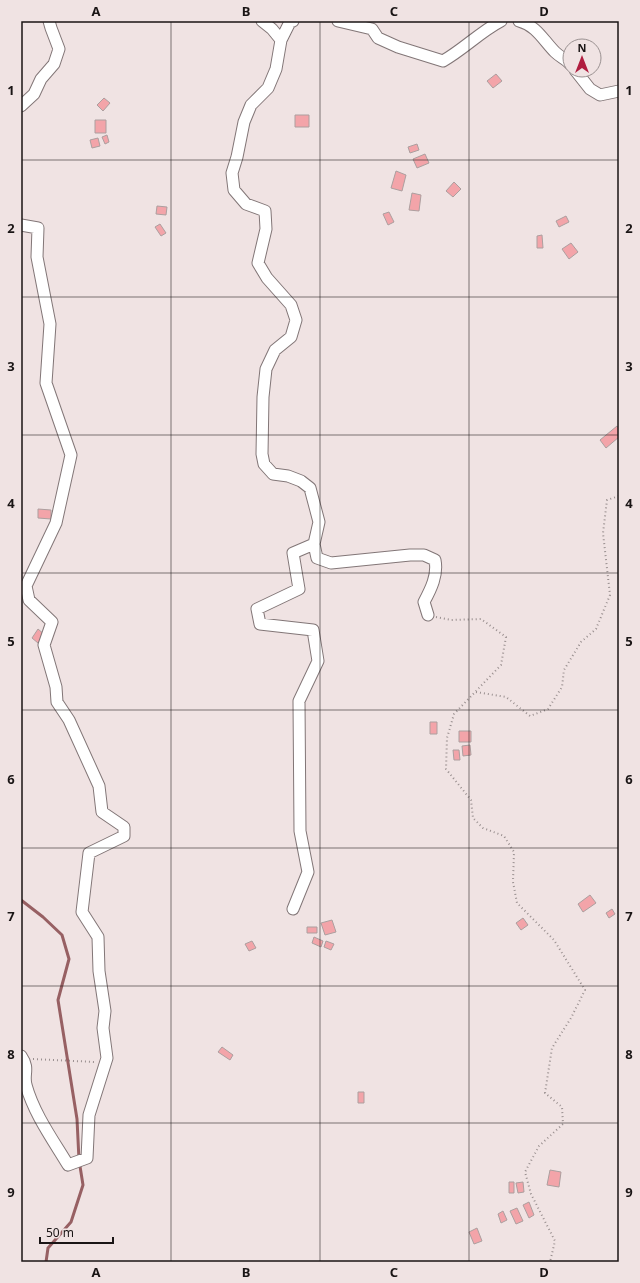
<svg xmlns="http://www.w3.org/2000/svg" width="640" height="1283" font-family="'Noto Sans',sans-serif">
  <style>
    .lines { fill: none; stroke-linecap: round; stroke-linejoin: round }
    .stream { stroke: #976063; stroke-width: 3 }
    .building { fill: #f3a4a9; stroke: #ac9f9f }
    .street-casing { stroke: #827677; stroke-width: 13 }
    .path { stroke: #998f8f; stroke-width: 2; stroke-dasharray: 1 3; stroke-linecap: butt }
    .street { stroke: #fff; stroke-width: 11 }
    .grid { fill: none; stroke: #1a1515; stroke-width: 1; stroke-opacity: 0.55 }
    .neatline { fill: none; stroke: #1a1515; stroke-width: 1.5 }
    .grid-label { font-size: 13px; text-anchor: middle; font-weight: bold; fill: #1a1515 }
  </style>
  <rect width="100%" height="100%" fill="#f0e3e3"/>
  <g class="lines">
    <!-- stream -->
    <path class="stream" d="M21 900 43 917 62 935 69 959 58 1000 77 1119 79 1160 83 1185 71 1222 48 1248 46 1262"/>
  </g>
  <!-- building -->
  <path class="building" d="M496 74 502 81 493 88 487 81Z
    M104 98 110 103 103 111 97 105Z
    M295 115H309V127H295Z
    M95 120H106V133H95Z
    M107 135 109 142 105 144 102 137Z
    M98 138 100 146 92 148 90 140Z
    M417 144 419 150 410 153 408 147Z
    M425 154 429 163 417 168 413 159Z
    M396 171 406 175 402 191 391 188Z
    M454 182 461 189 453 197 446 191Z
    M412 193 421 195 419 211 409 210Z
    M157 206 167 207 166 215 156 214Z
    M389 212 394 222 388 225 383 214Z
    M566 216 569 222 559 227 556 221Z
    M160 224 166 233 161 236 155 227Z
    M542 235 543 248H537V236Z
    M571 243 578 252 569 259 562 249Z
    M617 426 619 429V437L606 448 600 440Z
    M38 509 51 510V519L38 518Z
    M38 629 45 635 38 643 32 638Z
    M430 722H437V734H430Z
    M459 731H471V742H459Z
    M470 745 471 755 463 756 462 746Z
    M453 750H459L460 760H454Z
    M590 895 596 903 583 912 578 904Z
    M612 909 615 914 609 918 606 913Z
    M523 918 528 925 521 930 516 923Z
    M332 920 336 932 325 935 321 923Z
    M307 927H317V933H307Z
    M314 937 323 941 321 947 312 943Z
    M252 941 256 948 249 951 245 944Z
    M326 941 334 944 331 950 324 947Z
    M222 1047 233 1055 230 1060 218 1052Z
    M358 1092H364V1103H358Z
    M550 1170 561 1172 559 1187 547 1185Z
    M509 1182H514V1193H509Z
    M523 1182 524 1192 518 1193 516 1183Z
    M529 1202 534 1215 529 1218 523 1205Z
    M517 1208 523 1221 516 1224 510 1211Z
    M503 1211 507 1220 501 1223 498 1214Z
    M477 1228 482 1241 474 1244 469 1232Z"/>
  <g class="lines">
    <defs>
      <path id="street" d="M262 21 272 29 281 40
        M293 21 290 22 281 40 276 69 268 88 251 105 244 122 237 157 232 173 234 190 246 204 265 211 266 229 258 263 267 278 291 305 296 320 291 337 275 350 266 369 263 397 262 454 264 464 273 474 288 476 301 481 310 488 319 522 314 544 317 558 331 563 410 555H424L435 560C438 575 431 589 424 602L428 615
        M338 21 372 29 378 38 398 47 443 61C464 49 480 32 501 21
        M519 21C537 26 543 40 555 52 560 57 566 59 570 64
        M575 70 590 89 600 95 619 91
        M21 106 34 94 41 79 54 64 59 49 51 28 49 21
        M21 225 38 228 37 257 50 324 46 383 71 455 56 523 26 586 29 600 52 622 44 645 56 687 57 702 69 720 99 786 102 812 124 827V836L89 853 82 912 98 937 99 971 105 1011 103 1028 107 1058 89 1115 87 1158 68 1165C53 1140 34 1114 26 1085 23 1073 30 1069 21 1056
        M293 909 308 872 300 831 299 701 318 661 313 630 260 624 257 609 299 589 293 553 314 544"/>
    </defs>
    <!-- street casing -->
    <use href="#street" class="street-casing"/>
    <!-- path -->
    <path class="path" d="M436 617 451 620 481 619 506 637 501 665 454 714 447 738 446 769 471 800 473 818 483 828 504 836 514 852 513 882 517 903 554 940 585 990 571 1018 552 1048 545 1093 562 1107 563 1124 539 1146 525 1172 531 1194 555 1241 550 1262
      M476 692 506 697 530 716 548 709 562 687 564 670 581 642 596 629 610 595 603 533 607 500 619 496
      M33 1059 95 1062"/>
    <!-- street -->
    <use href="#street" class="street"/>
  </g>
  <!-- grid -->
  <path class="grid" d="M171 21V1262M320 21V1262M469 21V1262M21 160H619M21 297H619M21 435H619M21 573H619M21 710H619M21 848H619M21 986H619M21 1123H619"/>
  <!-- border -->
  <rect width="640" height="1283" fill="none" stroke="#f0e3e3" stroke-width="44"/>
  <!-- north arrow -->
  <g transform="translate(582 58)"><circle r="19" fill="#f0e3e3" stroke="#9a9191"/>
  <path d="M0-3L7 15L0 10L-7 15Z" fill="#b01d3f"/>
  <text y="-6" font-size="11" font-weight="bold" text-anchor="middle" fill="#1a1515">N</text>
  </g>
  <!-- scale -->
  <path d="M40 1237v6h73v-6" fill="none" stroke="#1a1515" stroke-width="2"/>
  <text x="46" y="1237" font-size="12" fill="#1a1515" stroke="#f0e3e3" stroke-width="3" paint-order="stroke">50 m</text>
  <rect x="22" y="22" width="596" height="1239" class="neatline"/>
  <g class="grid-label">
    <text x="96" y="16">A</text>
    <text x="246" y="16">B</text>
    <text x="394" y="16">C</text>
    <text x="544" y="16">D</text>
    <text x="11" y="95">1</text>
    <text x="629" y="95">1</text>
    <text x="11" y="233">2</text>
    <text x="629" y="233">2</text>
    <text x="11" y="371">3</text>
    <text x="629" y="371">3</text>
    <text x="11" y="508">4</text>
    <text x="629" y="508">4</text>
    <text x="11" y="646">5</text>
    <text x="629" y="646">5</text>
    <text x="11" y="784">6</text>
    <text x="629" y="784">6</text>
    <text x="11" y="921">7</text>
    <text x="629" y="921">7</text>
    <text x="11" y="1059">8</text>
    <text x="629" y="1059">8</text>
    <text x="11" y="1197">9</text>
    <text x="629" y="1197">9</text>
    <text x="96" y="1277">A</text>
    <text x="246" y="1277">B</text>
    <text x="394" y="1277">C</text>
    <text x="544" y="1277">D</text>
  </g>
</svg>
